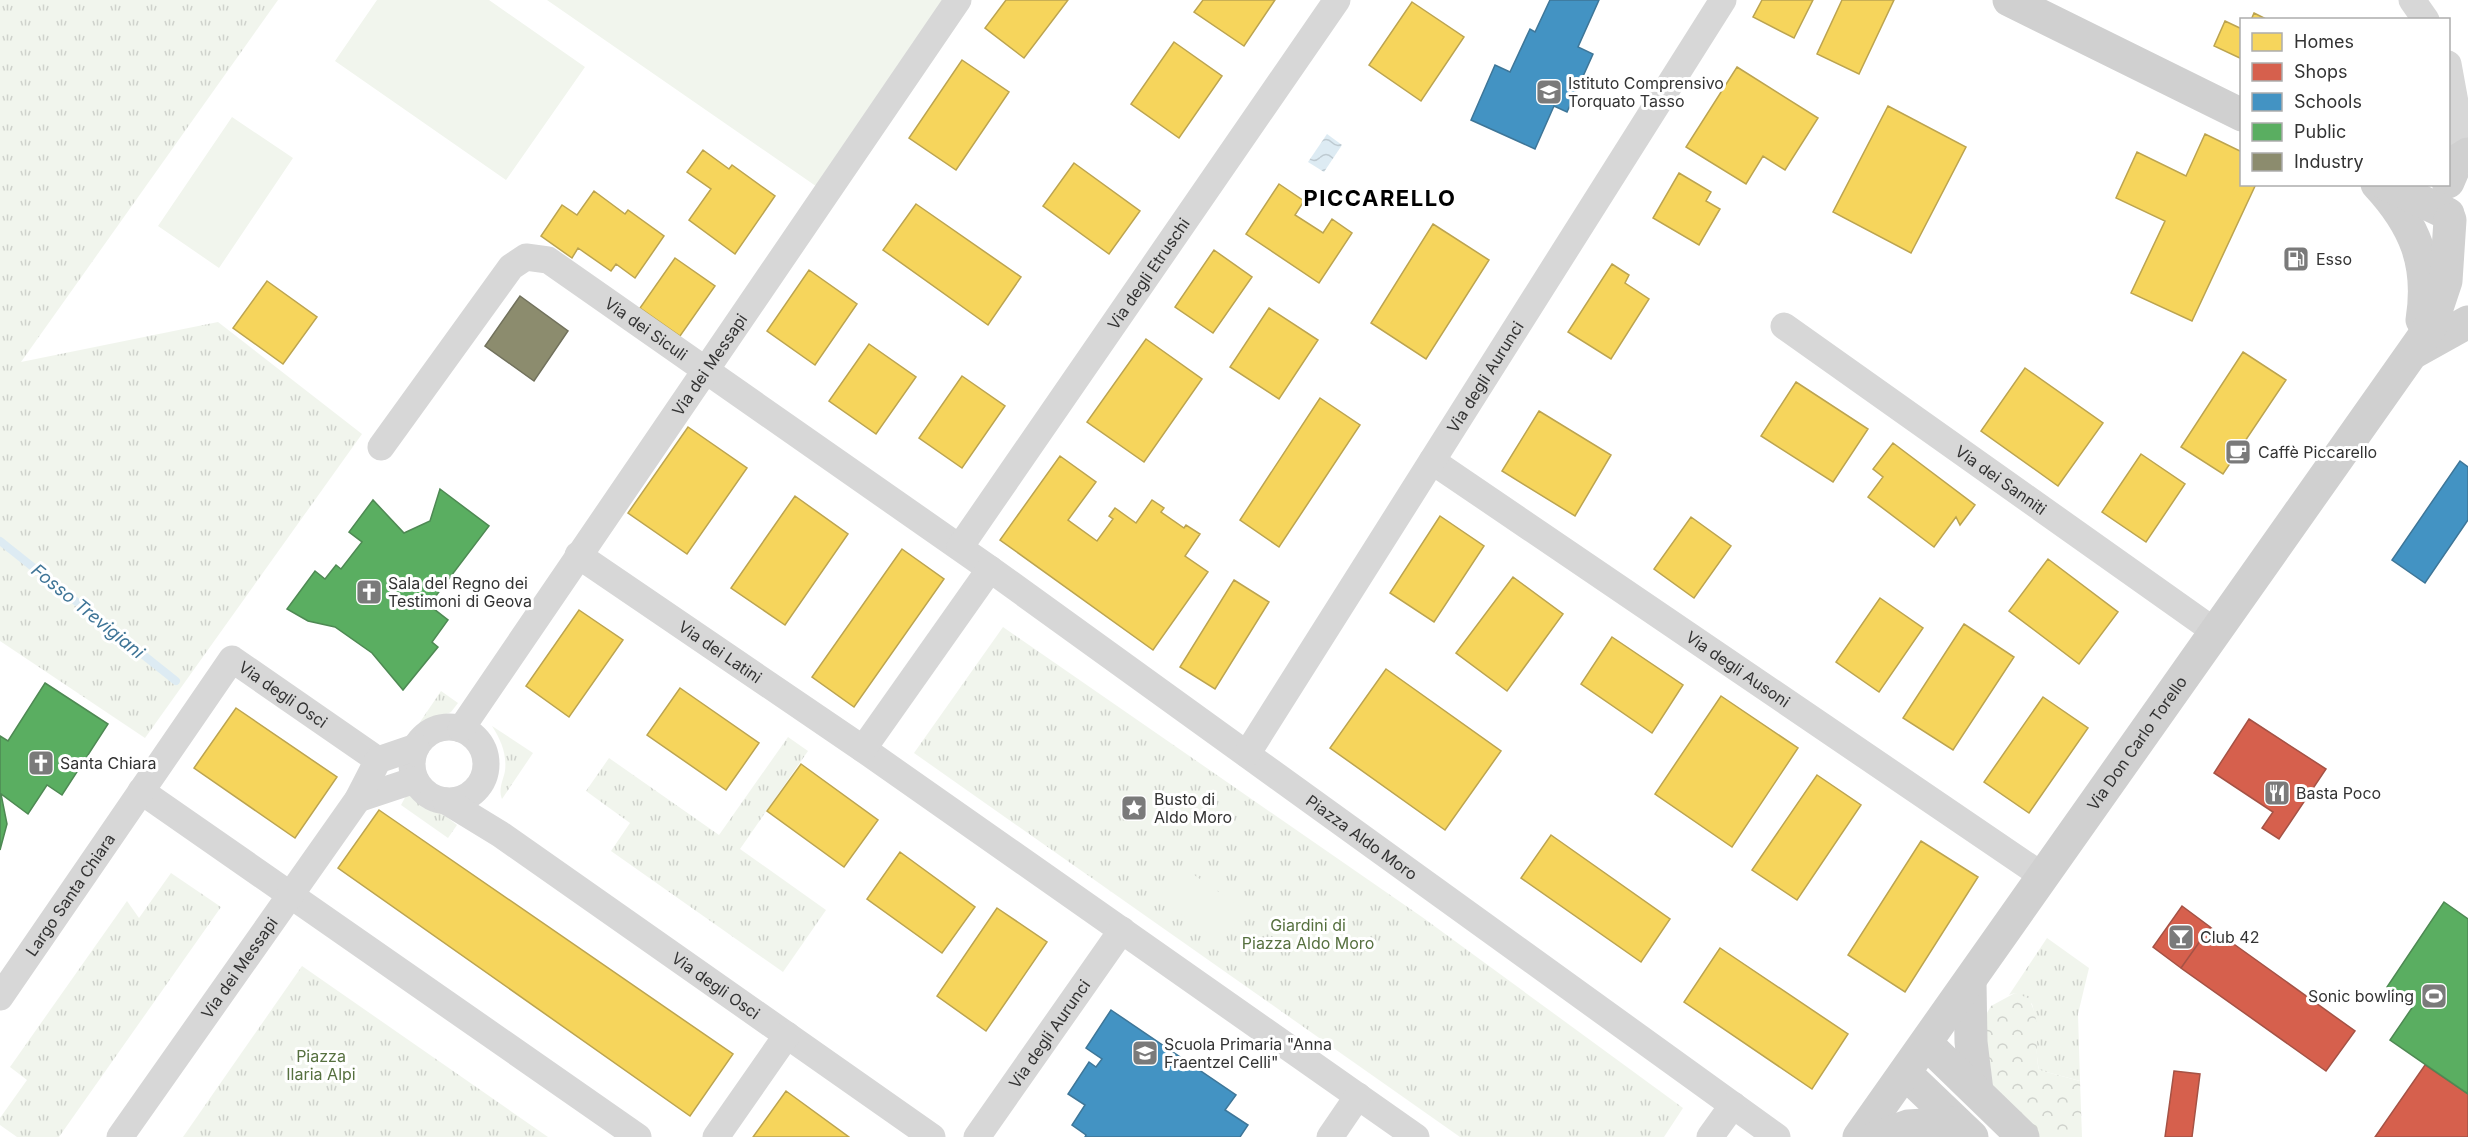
<svg xmlns="http://www.w3.org/2000/svg" width="2468" height="1137" font-family="Inter,sans-serif">
  <style>
    .grass { fill: url(#grass-tufts) }
    .forest { fill: url(#forest-crowns) }
    .pitch { fill: #f1f5ed }
    .water { fill: url(#water-waves) }
    .homes { fill: #f6d55c; stroke: #bca450; stroke-width: 1.5 }
    .shops { fill: #d6604d; stroke: #a55245; stroke-width: 1.5 }
    .schools { fill: #4393c3; stroke: #3e7698; stroke-width: 1.5 }
    .public { fill: #5aae61; stroke: #4e8953; stroke-width: 1.5 }
    .industry { fill: #8c8c6e; stroke: #71715c; stroke-width: 1.5 }
    .lines { fill: none; stroke-linecap: round; stroke-linejoin: round }
    .stream { stroke: #ddebf3; stroke-width: 8 }
    .street { stroke: #d7d7d7; stroke-width: 27 }
    .secondary { stroke: #d0d0d0; stroke-width: 33 }
    .labels { text-anchor: middle; dominant-baseline: central; stroke-width: 6; stroke-linejoin: round; paint-order: stroke }
    .poi-label { font-size: 16px; fill: #333; stroke: #fff; text-anchor: start }
    .street-label { font-size: 16px; fill: #333; stroke: #fff }
    .park-label { font-size: 16px; fill: #56703f; stroke: #fff }
    .water-label { font-size: 18px; font-style: italic; fill: #3f7597; stroke: #fff }
    .district-label { font-size: 22px; font-weight: bold; letter-spacing: 1.5px; fill: #000; stroke: #fff }
  </style>
  <defs>
    <pattern id="grass-tufts" width="24" height="20" patternUnits="userSpaceOnUse" patternTransform="scale(1.5)"><rect width="24" height="20" fill="#f1f5ed"/><path d="M3 7l-1-3M5 7V3M7 7l1-3M15 17l-1-3M17 17v-4M19 17l1-3" fill="none" stroke="#cfd2cc"/></pattern>
    <pattern id="forest-crowns" width="20" height="18" patternUnits="userSpaceOnUse" patternTransform="scale(1.5)"><rect width="20" height="18" fill="#f1f5ed"/><path d="M2 6a3 3 0 1 1 6 0M12 15a3 3 0 1 1 6 0" fill="none" stroke="#cfd2cc"/></pattern>
    <pattern id="water-waves" width="16" height="10" patternUnits="userSpaceOnUse" patternTransform="scale(1.5)"><rect width="16" height="10" fill="#ddebf3"/><path d="M0 5q4-4 8 0t8 0" fill="none" stroke="#becad1"/></pattern>
  </defs>
  <rect width="100%" height="100%" fill="#fff"/>
  <!-- grass -->
  <path class="grass" d="M0 0H278L21 362 218 322 362 434 145 738 0 641Z
    M1003 627 1422 917 1683 1108 1664 1137H1460L914 753Z
    M441 691 458 703 451 712 416 728Z
    M492 726 533 753 502 799C498 789 503 781 505 771 507 754 501 740 492 726Z
    M788 737 808 751 740 849 826 910 783 972 611 851 630 823 586 791 609 758 719 835Z
    M408 792 416 793 457 825 448 838 401 805Z
    M171 873 221 907 59 1137H17L0 1125V1118L27 1080 10 1067 127 901 139 918Z
    M2047 938 2089 968 2078 1014 2080 1081 2039 1070C2034 1048 2039 1027 2032 1004L2015 993 2009 995Z
    M302 966 548 1137H183Z"/>
  <!-- forest -->
  <path class="forest" d="M2015 993 2028 998C2043 1021 2033 1046 2039 1070L2080 1081 2082 1137H2026L1977 1068 1980 1025 1991 1006Z"/>
  <!-- pitch -->
  <path class="pitch" d="M377 0H489L585 67 506 180 335 61Z
    M547 0H955L823 191Z
    M232 117 293 158 219 268 158 226Z
    M1181 866 1245 910 1222 943 1158 898Z"/>
  <!-- water -->
  <path class="water" d="M1327 134 1342 145 1324 172 1308 162Z"/>
  <!-- homes -->
  <path class="homes" d="M1006 0H1068L1024 58 985 28Z
    M1203 0H1275L1244 46 1194 12Z
    M1762 0H1813L1794 38 1753 17Z
    M1842 0H1894L1859 74 1817 54Z
    M1412 2 1464 37 1421 101 1369 65Z
    M2254 13 2268 20H2251Z
    M2225 21 2242 29V59L2214 46Z
    M1174 42 1222 76 1179 138 1131 104Z
    M962 60 1009 92 956 170 909 138Z
    M1737 67 1818 118 1785 170 1763 156 1746 184 1686 147Z
    M1888 106 1966 147 1911 253 1833 212Z
    M2205 134 2242 152V184H2256L2192 321 2131 293 2165 221 2116 198 2137 152 2186 176Z
    M703 150 729 169 732 165 775 196 735 254 689 220 711 189 687 172Z
    M1074 163 1140 211 1109 254 1043 206Z
    M1679 173 1711 192 1706 201 1720 209 1699 245 1653 218Z
    M1279 184 1304 201 1295 215 1323 233 1332 219 1352 233 1319 283 1246 234Z
    M594 191 625 214 628 210 664 236 635 278 616 264 611 271 578 248 572 258 541 236 562 205 577 215Z
    M916 204 1021 277 988 325 883 250Z
    M1433 224 1489 260 1426 359 1371 323Z
    M1214 250 1252 277 1213 333 1175 307Z
    M675 258 715 286 680 336 640 308Z
    M1612 264 1629 275 1625 283 1649 299 1611 359 1568 332Z
    M809 270 857 304 815 365 767 331Z
    M267 281 317 317 283 364 233 328Z
    M1269 308 1318 340 1279 399 1230 367Z
    M1146 339 1202 379 1144 462 1087 422Z
    M869 344 916 377 876 434 829 401Z
    M2243 352 2286 380 2223 474 2181 447Z
    M2025 368 2103 423 2058 486 1981 431Z
    M962 376 1005 406 962 468 919 438Z
    M1796 382 1868 429 1833 482 1761 436Z
    M1320 398 1360 425 1279 547 1240 520Z
    M1539 411 1611 455 1575 516 1502 471Z
    M688 427 747 468 687 554 628 513Z
    M1893 443 1975 505 1960 525 1956 517 1934 547 1868 497 1883 477 1873 469Z
    M2141 454 2185 484 2146 542 2102 512Z
    M1060 456 1096 482 1068 520 1097 541 1113 519 1109 516 1115 508 1136 523 1152 500 1164 508 1161 512 1184 528 1186 525 1200 534 1185 556 1208 572 1153 650 1000 540Z
    M795 496 848 534 785 625 731 588Z
    M1440 516 1484 546 1434 622 1390 593Z
    M1691 517 1731 546 1694 598 1654 569Z
    M902 549 944 579 854 707 812 677Z
    M2048 559 2118 612 2079 664 2009 611Z
    M1513 577 1563 614 1507 691 1456 653Z
    M1234 580 1269 602 1215 689 1180 667Z
    M1880 598 1923 628 1879 692 1836 662Z
    M579 610 623 640 569 717 526 686Z
    M1964 624 2014 657 1953 750 1903 718Z
    M1612 637 1683 685 1652 733 1581 684Z
    M1386 669 1501 751 1445 830 1330 748Z
    M680 688 759 743 726 790 647 735Z
    M1721 696 1798 748 1732 847 1655 794Z
    M2043 697 2088 728 2029 813 1984 782Z
    M236 708 337 777 295 838 194 768Z
    M801 764 878 820 844 867 767 811Z
    M1817 775 1861 805 1797 900 1752 870Z
    M379 810 733 1054 690 1116 338 868Z
    M1551 835 1670 919 1641 962 1521 878Z
    M1921 841 1978 877 1905 992 1848 955Z
    M900 852 975 907 942 953 867 899Z
    M997 908 1047 942 986 1031 937 996Z
    M1720 948 1848 1034 1812 1089 1684 1002Z
    M786 1091 849 1137H753Z"/>
  <!-- shops -->
  <path class="shops" d="M2249 719 2326 769 2279 839 2262 828 2273 812 2214 773Z
    M2182 906 2210 927 2181 968 2153 947Z
    M2210 927 2355 1031 2326 1071 2181 968Z
    M2425 1065 2468 1094V1137H2375Z
    M2174 1071 2200 1074 2192 1137H2165Z"/>
  <!-- schools -->
  <path class="schools" d="M1550 0H1599L1578 47 1593 54 1567 112 1554 106 1535 149 1471 120 1495 65 1510 72 1530 29 1535 32Z
    M2460 461 2468 467V520L2425 583 2392 560Z
    M1111 1010 1236 1095 1225 1110 1248 1125 1240 1137H1085L1086 1135 1072 1125 1085 1105 1068 1094 1089 1062 1096 1067 1102 1059 1086 1048Z"/>
  <!-- public -->
  <path class="public" d="M440 489 489 526 429 605 448 620 432 642 438 647 403 690 372 653 335 627 308 621 287 609 315 571 325 579 336 565 341 569 362 542 349 532 373 500 404 533 430 521Z
    M45 683 108 724 62 795 47 785 28 814 1 794 7 824 0 850V736L8 741Z
    M2444 902 2468 919V1094L2390 1040 2414 1005 2387 987Z"/>
  <!-- industry -->
  <path class="industry" d="M520 296 568 331 534 381 485 346Z"/>
  <g class="lines">
    <!-- stream -->
    <path class="stream" d="M0 541 176 681"/>
    <!-- street -->
    <g class="street">
      <path d="M2412 0 2426 20"/>
      <path d="M2448 64 2457 113V161"/>
      <path id="s1" d="M1784 326 2217 633"/>
      <path id="s2" d="M381 447 511 267 526 257 548 260 990 569 1777 1137"/>
      <path id="s3" d="M1432 461 2044 877"/>
      <path id="s4" d="M960 547 1337 0"/>
      <path id="s5" d="M578 555 863 749 1416 1137"/>
      <circle cx="449" cy="764" r="37"/>
      <path id="s6" d="M461 729 958 0"/>
      <path d="M863 749 990 569"/>
      <path id="s7" d="M1247 754 1723 0"/>
      <path d="M141 791 638 1137"/>
      <path d="M358 799 415 780"/>
      <path id="s8" d="M446 801 500 834 932 1137"/>
      <path id="s9" d="M0 997 232 659 378 760"/>
      <path id="s10" d="M120 1137 358 799 378 760 416 747"/>
      <path d="M716 1137 787 1035"/>
      <path id="s11" d="M977 1137 1122 930"/>
      <path d="M1330 1137 1358 1096"/>
      <path d="M1710 1137 1733 1105"/>
    </g>
    <!-- secondary -->
    <g class="secondary">
      <path d="M2009 0 2242 115"/>
      <path d="M2448 182 2457 161 2468 154"/>
      <path d="M2377 184C2415 225 2431 264 2422 320"/>
      <path d="M2386 184 2448 214"/>
      <path d="M2416 351 2468 322"/>
      <path d="M1970 982 1971 1042 1977 1091"/>
      <path d="M1926 1043 2023 1137"/>
      <path d="M1905 1073 1972 1137"/>
      <path id="s12" d="M1859 1137 2431 326 2446 281 2450 220"/>
      <path d="M1877 1137 1908 1126 1957 1123"/>
    </g>
  </g>
  <!-- icons -->
  <defs>
    <symbol id="school-square" viewBox="-11 -11 22 22"><rect x="-9" y="-9" width="18" height="18" rx="4" fill="#7a7a7a" stroke="#fff"/><path d="M0-5L7-2L0 1L-7-2ZM-4 1L0 2.5L4 1V4Q0 6-4 4Z" fill="#fff"/></symbol>
    <symbol id="fuel-square" viewBox="-11 -11 22 22"><rect x="-9" y="-9" width="18" height="18" rx="4" fill="#7a7a7a" stroke="#fff"/><path d="M-5.5-6h7V0h2V4h1.3V-2.5L3-4.5l.8-.8L6-3V5H2.5V1h-1V6h-7ZM-4.2-4.7v3.2H.2V-4.7Z" fill="#fff"/></symbol>
    <symbol id="cafe-square" viewBox="-11 -11 22 22"><rect x="-9" y="-9" width="18" height="18" rx="4" fill="#7a7a7a" stroke="#fff"/><path d="M-5.5-4.5H6V0H3Q3 3.5 0 3.5H-2.5Q-5.5 3.5-5.5 0ZM3-3.2v2h1.7v-2ZM-6 4.5H4V6H-6Z" fill="#fff"/></symbol>
    <symbol id="church-square" viewBox="-11 -11 22 22"><rect x="-9" y="-9" width="18" height="18" rx="4" fill="#7a7a7a" stroke="#fff"/><path d="M-1.2-6h2.4v3.5h3.3v2.4h-3.3V6h-2.4V-.1h-3.3v-2.4h3.3Z" fill="#fff"/></symbol>
    <symbol id="restaurant-square" viewBox="-11 -11 22 22"><rect x="-9" y="-9" width="18" height="18" rx="4" fill="#7a7a7a" stroke="#fff"/><path d="M-5-6h1v4h1v-4h1v4h1v-4h1v5L-1.5 .5V6h-2V.5L-5-1ZM5-6V6H3V1.5H1.5Q1.5-4 5-6Z" fill="#fff"/></symbol>
    <symbol id="sight-square" viewBox="-11 -11 22 22"><rect x="-9" y="-9" width="18" height="18" rx="4" fill="#7a7a7a" stroke="#fff"/><path d="M0-6L1.8-2.2L6-1.7L2.9 1.2L3.7 5.4L0 3.3L-3.7 5.4L-2.9 1.2L-6-1.7L-1.8-2.2Z" fill="#fff"/></symbol>
    <symbol id="bar-square" viewBox="-11 -11 22 22"><rect x="-9" y="-9" width="18" height="18" rx="4" fill="#7a7a7a" stroke="#fff"/><path d="M-6-5H6L.8 .8V4.5H3.5V6h-7V4.5H-.8V.8Z" fill="#fff"/></symbol>
    <symbol id="stadium-square" viewBox="-11 -11 22 22"><rect x="-9" y="-9" width="18" height="18" rx="4" fill="#7a7a7a" stroke="#fff"/><path d="M0-5a6.5 5 0 1 0 0 10a6.5 5 0 1 0 0-10ZM-3.5-1.8h7v3.6h-7Z" fill="#fff"/></symbol>
  </defs>
  <g fill-rule="evenodd">
    <use href="#school-square" x="1534" y="77" width="30" height="30"/>
    <use href="#fuel-square" x="2281" y="244" width="30" height="30"/>
    <use href="#cafe-square" x="2223" y="437" width="30" height="30"/>
    <use href="#church-square" x="354" y="577" width="30" height="30"/>
    <use href="#church-square" x="26" y="748" width="30" height="30"/>
    <use href="#restaurant-square" x="2262" y="778" width="30" height="30"/>
    <use href="#sight-square" x="1119" y="793" width="30" height="30"/>
    <use href="#bar-square" x="2166" y="922" width="30" height="30"/>
    <use href="#stadium-square" x="2419" y="981" width="30" height="30"/>
    <use href="#school-square" x="1130" y="1038" width="30" height="30"/>
  </g>
  <g class="labels">
    <!-- poi labels -->
    <g class="poi-label">
      <text x="1568" y="83">Istituto Comprensivo<tspan x="1568" dy="18">Torquato Tasso</tspan></text>
      <text x="2316" y="259">Esso</text>
      <text x="2258" y="452">Caffè Piccarello</text>
      <text x="388" y="583">Sala del Regno dei<tspan x="388" dy="18">Testimoni di Geova</tspan></text>
      <text x="60" y="763">Santa Chiara</text>
      <text x="2296" y="793">Basta Poco</text>
      <text x="1154" y="799">Busto di<tspan x="1154" dy="18">Aldo Moro</tspan></text>
      <text x="2200" y="937">Club 42</text>
      <text x="2414" y="996" text-anchor="end">Sonic bowling</text>
      <text x="1164" y="1044">Scuola Primaria "Anna<tspan x="1164" dy="18">Fraentzel Celli"</tspan></text>
    </g>
    <!-- street labels -->
    <g class="street-label">
      <text stroke="none"><textPath href="#s4" startOffset="332">Via degli Etruschi</textPath></text>
      <text stroke="none"><textPath href="#s2" startOffset="382">Via dei Siculi</textPath></text>
      <text stroke="none"><textPath href="#s6" startOffset="441">Via dei Messapi</textPath></text>
      <text stroke="none"><textPath href="#s7" startOffset="446">Via degli Aurunci</textPath></text>
      <text stroke="none"><textPath href="#s1" startOffset="266">Via dei Sanniti</textPath></text>
      <text stroke="none"><textPath href="#s5" startOffset="172">Via dei Latini</textPath></text>
      <text stroke="none"><textPath href="#s3" startOffset="370">Via degli Ausoni</textPath></text>
      <text stroke="none"><textPath href="#s9" startOffset="472">Via degli Osci</textPath></text>
      <text stroke="none"><textPath href="#s12" startOffset="482">Via Don Carlo Torello</textPath></text>
      <text stroke="none"><textPath href="#s2" startOffset="1260">Piazza Aldo Moro</textPath></text>
      <text stroke="none"><textPath href="#s9" startOffset="124">Largo Santa Chiara</textPath></text>
      <text stroke="none"><textPath href="#s10" startOffset="207">Via dei Messapi</textPath></text>
      <text stroke="none"><textPath href="#s8" startOffset="327">Via degli Osci</textPath></text>
      <text stroke="none"><textPath href="#s11" startOffset="126">Via degli Aurunci</textPath></text>
    </g>
    <!-- park labels -->
    <g class="park-label">
      <text x="1308" y="925">Giardini di<tspan x="1308" dy="18">Piazza Aldo Moro</tspan></text>
      <text x="321" y="1056">Piazza<tspan x="321" dy="18">Ilaria Alpi</tspan></text>
    </g>
    <!-- water labels -->
    <g class="water-label">
      <text transform="translate(88 611) rotate(39)">Fosso Trevigiani</text>
    </g>
    <!-- district labels -->
    <g class="district-label">
      <text x="1380" y="198">PICCARELLO</text>
    </g>
  </g>
  <!-- legend -->
  <rect x="2240" y="18" width="210" height="168" fill="#ffffff" stroke="#adadad" stroke-width="1.5"/>
  <rect x="2252" y="33" width="30" height="18" fill="#f6d55c" stroke="#adadad" stroke-width="1.5"/>
  <text x="2294" y="48" font-size="18" fill="#333333">Homes</text>
  <rect x="2252" y="63" width="30" height="18" fill="#d6604d" stroke="#adadad" stroke-width="1.5"/>
  <text x="2294" y="78" font-size="18" fill="#333333">Shops</text>
  <rect x="2252" y="93" width="30" height="18" fill="#4393c3" stroke="#adadad" stroke-width="1.5"/>
  <text x="2294" y="108" font-size="18" fill="#333333">Schools</text>
  <rect x="2252" y="123" width="30" height="18" fill="#5aae61" stroke="#adadad" stroke-width="1.5"/>
  <text x="2294" y="138" font-size="18" fill="#333333">Public</text>
  <rect x="2252" y="153" width="30" height="18" fill="#8c8c6e" stroke="#adadad" stroke-width="1.5"/>
  <text x="2294" y="168" font-size="18" fill="#333333">Industry</text>
</svg>
